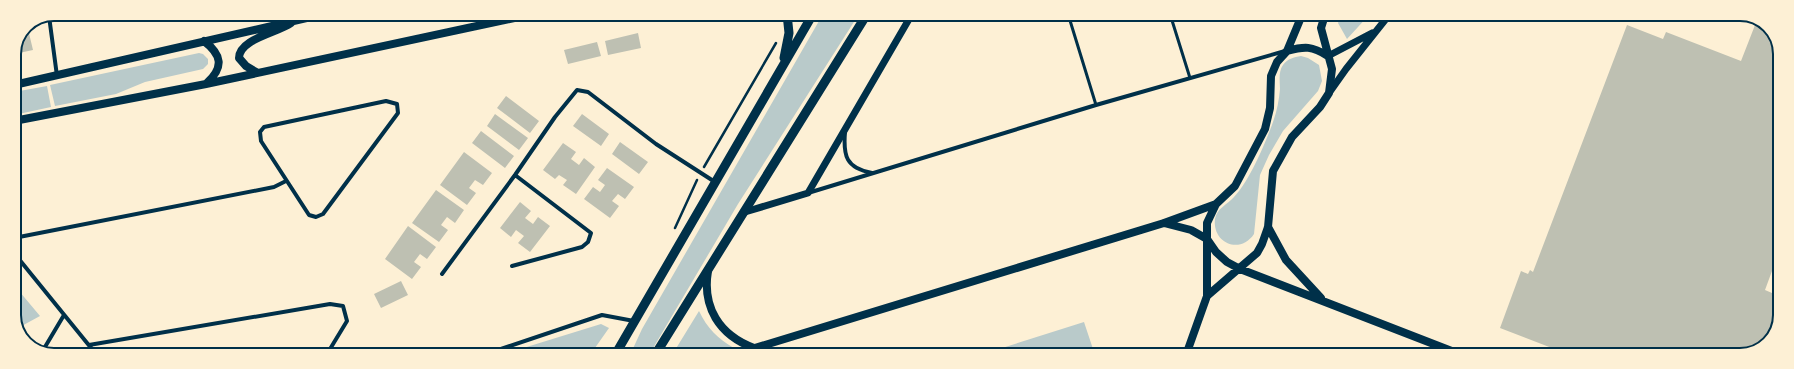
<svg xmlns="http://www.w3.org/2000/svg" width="1794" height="369" font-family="Overpass,sans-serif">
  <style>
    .green { fill: #b9caca }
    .building { fill: #bec0b2 }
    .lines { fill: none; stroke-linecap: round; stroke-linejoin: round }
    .path { stroke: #003049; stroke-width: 2.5 }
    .service { stroke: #003049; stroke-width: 3 }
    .minor { stroke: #003049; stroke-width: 4 }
    .tertiary { stroke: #003049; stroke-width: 7 }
    .secondary { stroke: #003049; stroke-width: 8 }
    .trunk { stroke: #003049; stroke-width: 9 }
    .rim { fill: none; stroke: #003049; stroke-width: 2 }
  </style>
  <rect width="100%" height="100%" fill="#fdf0d5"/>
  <!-- green -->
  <path class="green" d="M823 14H859L738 204 649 355H630L642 329Z
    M1341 15H1369L1347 39 1338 23Z
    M199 53 203 54 208 59V64L203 69 145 82 116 94 55 106 50 85Z
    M1301 56 1308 58 1319 65 1322 81 1318 91 1283 131 1269 155 1260 175 1254 234C1240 255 1212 243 1215 219 1217 208 1227 205 1234 197 1250 180 1265 144 1273 122 1277 111 1279 100 1280 89 1280 82 1278 72 1283 65 1287 59 1294 57 1301 56Z
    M47 86 51 107 14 115V92Z
    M14 285 40 316 18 328 14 320Z
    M699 311C707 328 718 339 734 348L697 355H672Z
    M1084 322 1095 355H980Z
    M601 324 609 328 590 355 504 354Z"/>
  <!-- building -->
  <path class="building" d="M1757 20 1769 26 1780 49 1779 252 1765 290 1779 296V306L1764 346 1741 355H1570L1500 328 1521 271 1528 274 1530 270 1533 272 1627 25 1663 39 1666 32 1741 61Z
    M26 25H27L33 50 14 54Z
    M638 33 641 48 608 55 605 41Z
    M597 42 601 56 568 64 564 50Z
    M506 96 539 121 530 133 497 108Z
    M495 114 528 138 519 150 487 126Z
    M582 114 609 134 601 146 573 126Z
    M481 131 514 156 505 168 472 143Z
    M620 142 648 162 639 174 612 154Z
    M563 143 576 152 571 159 579 165 584 158 595 167 576 194 563 185 567 180 559 175 555 179 543 170Z
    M464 152 492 173 483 185 475 180 469 188 476 193 467 205 440 185Z
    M607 168 634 187 625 199 618 194 612 201 619 206 610 218 584 199 593 187 600 192 605 185 598 180Z
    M436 190 464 210 455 223 447 217 441 225 448 230 439 242 412 223Z
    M520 202 531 211 525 218 533 224 538 217 550 226 530 252 518 243 524 236 516 230 511 237 500 228Z
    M408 226 436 247 427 259 420 254 414 262 421 267 412 279 385 259Z
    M401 281 408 295 381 308 374 294Z"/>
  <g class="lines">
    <!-- path -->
    <path class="path" d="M704 167 776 43
      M675 228 697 180"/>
    <!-- service -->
    <path class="service" d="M1068 14 1096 105
      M1170 14 1190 78"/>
    <!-- minor -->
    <path class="minor" d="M49 16 57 76
      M386 101 397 104 398 113 323 214 316 217 309 215 261 141 260 132 264 127Z
      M845 132C843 156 846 168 872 173
      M808 193 1096 105 1285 51
      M14 238 274 187 286 181
      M14 253 96 354
      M512 266 582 247 588 242 591 233 515 175
      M442 274 515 175 555 117 577 90 588 92 656 144 715 182
      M89 345 330 304 343 306 347 321 327 354
      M42 352 64 315
      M486 354 602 315 634 321"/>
    <!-- tertiary -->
    <path class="tertiary" d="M1328 56 1372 33
      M1329 93 1346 69 1389 15
      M745 212 808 193 912 14"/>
    <!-- secondary -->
    <path class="secondary" d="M204 41C222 55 224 67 207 83
      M1287 51C1305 46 1312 46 1328 56
      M256 72 246 66 239 58C239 39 277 33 291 23
      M14 85 324 14
      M14 121 206 84 533 14
      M1164 223 1191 230 1207 239 1216 252 1227 262 1240 269 1462 355
      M1268 227 1286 260 1321 298
      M708 271C702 307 719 335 754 348
      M1207 296 1257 253 1262 244 1268 227 1273 171 1292 137 1320 107 1329 93 1332 69 1321 28 1325 15
      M732 355 1164 223 1216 204
      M1186 355 1207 296V223L1216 204 1235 186 1265 129 1270 108 1271 76 1277 62 1287 51 1302 15"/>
    <!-- trunk -->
    <path class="trunk" d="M784 58 789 33 787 14
      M615 355 813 14
      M655 355 867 14"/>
  </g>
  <!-- crop -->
  <path d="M0 0H1794V369H0ZM54 21H1740A33 33 0 0 1 1773 54V315A33 33 0 0 1 1740 348H54A33 33 0 0 1 21 315V54A33 33 0 0 1 54 21Z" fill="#fdf0d5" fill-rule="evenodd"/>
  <path class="rim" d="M54 21H1740A33 33 0 0 1 1773 54V315A33 33 0 0 1 1740 348H54A33 33 0 0 1 21 315V54A33 33 0 0 1 54 21Z"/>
</svg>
